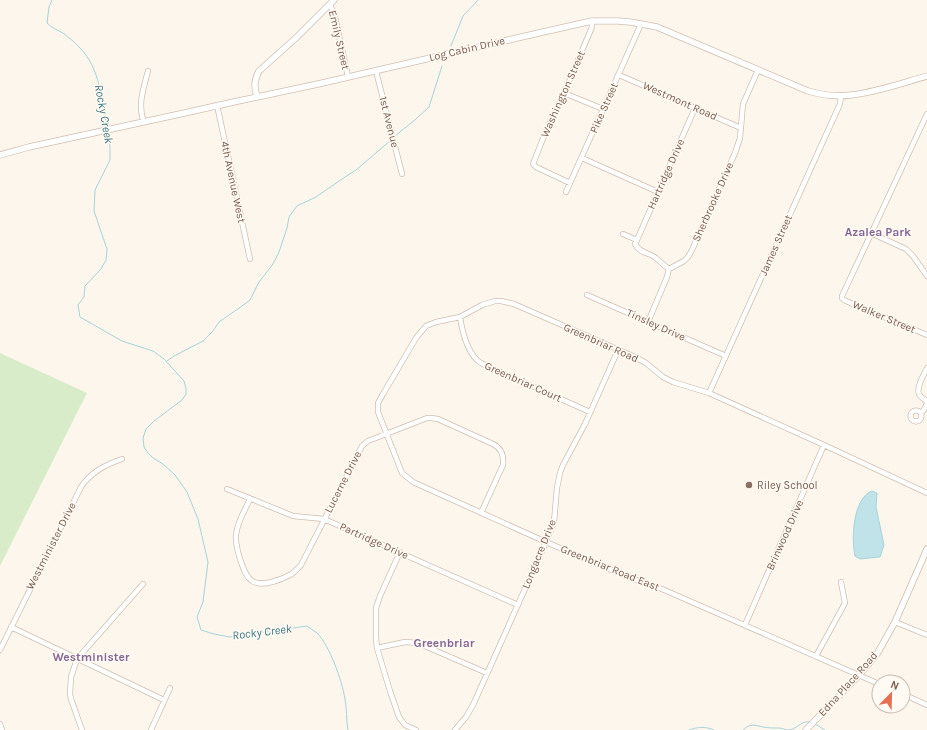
<svg xmlns="http://www.w3.org/2000/svg" width="927" height="730" font-family="Karla,sans-serif">
  <style>
    .green { fill: #d8ecc9 }
    .water { fill: #bfe3e8; stroke: #a5d3da }
    .lines { fill: none; stroke-linecap: round; stroke-linejoin: round }
    .stream { stroke: #a5d3da; stroke-width: 1 }
    .minor-casing { stroke: #d1beb0; stroke-width: 6 }
    .tertiary-casing { stroke: #d1beb0; stroke-width: 7 }
    .minor { stroke: #fff; stroke-width: 4.5 }
    .tertiary { stroke: #fff; stroke-width: 5.5 }
    .education-dot { fill: #8d6e63; stroke: #fffaf3; stroke-width: 1.5 }
    .labels { text-anchor: middle; dominant-baseline: central; stroke-width: 3; stroke-linejoin: round; paint-order: stroke }
    .street-label { font-size: 11px; fill: #7a5c4d; stroke: #fffaf3 }
    .education-label { font-size: 11px; fill: #785e54; stroke: #fffaf3; text-anchor: start }
    .water-label { font-size: 12px; font-style: italic; fill: #437c86; stroke: #fffaf3 }
    .neighbourhood-label { font-size: 12px; font-weight: bold; fill: #846695; stroke: #fffaf3 }
  </style>
  <rect width="100%" height="100%" fill="#fdf6ec"/>
  <!-- green -->
  <path class="green" d="M0 353 87 393 0 566Z"/>
  <!-- water -->
  <path class="water" d="M872 491 877 493 876 507 884 545 880 557 860 559 855 556C851 539 853 498 872 491Z"/>
  <g class="lines">
    <!-- stream -->
    <path class="stream" d="M52 0 49 7 47 23C52 28 57 30 63 33 68 37 75 42 79 47 100 67 102 101 107 128
      M451 46 463 16 478 0
      M108 133 110 147V160L95 190 94 211 107 249 106 260 101 269 85 286 84 297 78 305 80 317 122 341 153 351 164 359 184 381 186 388V394L182 400 154 421 146 429 143 438 144 447 148 453 153 458 163 464 175 475 187 492 198 519 208 562 203 602 197 617 201 630 214 634 230 637 307 626C310 628 314 631 317 633 330 646 342 681 345 699 347 709 346 720 348 730
      M395 136 416 119 429 107 442 66
      M167 361 174 356 203 341 213 331 219 322 242 306 250 300 259 282 273 264 279 252 287 228 289 217 297 206 316 197 342 179 356 170 391 140
      M815 724 825 730
      M689 730C698 727 705 726 714 730
      M743 730C750 723 755 725 763 727 768 728 773 728 779 728 782 728 785 730 788 730 797 730 800 720 811 722"/>
    <defs>
      <path id="minor" d="M330 4 335 17 348 77
        M376 71 402 174
        M619 75 741 128
        M564 93 603 109
        M217 105 250 259
        M927 114 842 296V298L844 300 855 305 927 335
        M144 122C137 105 144 87 148 71
        M582 158 658 192
        M570 183 536 167 533 164 544 136 568 84 592 27V21
        M566 192 641 24
        M871 233 906 249 913 256 927 276
        M623 234 637 240 635 244C639 253 650 253 656 258 661 262 664 266 669 269
        M637 240 695 108
        M669 269 684 261 688 257 692 250 735 153 740 138 743 104 758 70
        M587 295 726 356
        M460 317C462 330 467 350 477 360 479 362 483 364 485 365L590 412
        M648 322 667 277 669 269
        M709 393 840 104 841 96
        M910.5 416a5.5 5.5 0 1 1 11 0a5.5 5.5 0 1 1-11 0Z
        M921 413C924 410 927 405 927 401 924 399 920 397 919 394 916 388 924 374 927 368
        M227 489 293 516 324 519 518 605
        M250 499C245 510 237 522 236 535 235 543 238 552 240 559 243 567 245 576 252 581 262 587 280 580 290 575 294 573 298 568 301 565L362 446 368 441 427 418H431L438 419 493 444C501 448 504 456 503 465L481 513
        M400 552 380 596 376 608V638L377 648 390 691 399 717 405 725 416 730
        M895 622 927 635
        M745 625 824 445
        M11 627 164 700
        M377 648 405 642 418 643 487 673
        M0 650 81 487C91 472 105 465 122 459
        M816 656 845 603 841 582
        M879 684 662 589 625 576 546 542 413 482 402 473 378 412V403L383 394 416 338 426 326 436 322 460 317 482 305 495 301H501L514 304 635 357 646 363 663 377 673 382 709 393 824 445 927 493
        M903 694 927 705
        M0 724 2 730
        M82 730 71 699 70 694 71 677 77 659 143 584
        M151 730 170 688
        M455 730 466 717 473 705 546 542 554 522 557 488 560 473 563 465 585 424 618 350"/>
      <path id="tertiary" d="M257 97C254 87 254 80 259 71L297 37 334 0
        M0 155 29 147 189 112 229 103 318 84 543 32 592 21H618L630 22 657 27 808 91C822 95 837 97 851 95 877 92 902 83 927 76
        M806 730 859 675 877 654 895 622 927 549"/>
    </defs>
    <!-- minor casing -->
    <use href="#minor" class="minor-casing"/>
    <!-- tertiary casing -->
    <use href="#tertiary" class="tertiary-casing"/>
    <!-- minor -->
    <use href="#minor" class="minor"/>
    <!-- tertiary -->
    <use href="#tertiary" class="tertiary"/>
  </g>
  <!-- markers -->
  <circle class="education-dot" cx="749" cy="485" r="4"/>
  <g class="labels">
    <!-- street labels -->
    <g class="street-label">
      <text transform="translate(339 40) rotate(77)">Emily Street</text>
      <text transform="translate(467 49) rotate(-13)">Log Cabin Drive</text>
      <text transform="translate(563 94) rotate(-66)">Washington Street</text>
      <text transform="translate(680 101) rotate(24)">Westmont Road</text>
      <text transform="translate(604 108) rotate(-66)">Pike Street</text>
      <text transform="translate(389 122) rotate(76)">1st Avenue</text>
      <text transform="translate(666 174) rotate(-66)">Hartridge Drive</text>
      <text transform="translate(233 182) rotate(78)">4th Avenue West</text>
      <text transform="translate(713 202) rotate(-66)">Sherbrooke Drive</text>
      <text transform="translate(776 245) rotate(-66)">James Street</text>
      <text transform="translate(884 317) rotate(23)">Walker Street</text>
      <text transform="translate(656 325) rotate(24)">Tinsley Drive</text>
      <text transform="translate(601 343) rotate(24)">Greenbriar Road</text>
      <text transform="translate(523 382) rotate(24)">Greenbriar Court</text>
      <text transform="translate(343 482) rotate(-63)">Lucerne Drive</text>
      <text transform="translate(785 535) rotate(-66)">Brinwood Drive</text>
      <text transform="translate(374 541) rotate(24)">Partridge Drive</text>
      <text transform="translate(51 546) rotate(-63)">Westminister Drive</text>
      <text transform="translate(539 554) rotate(-68)">Longacre Drive</text>
      <text transform="translate(610 568) rotate(22)">Greenbriar Road East</text>
      <text transform="translate(848 684) rotate(-48)">Edna Place Road</text>
    </g>
    <!-- education labels -->
    <g class="education-label">
      <text x="757" y="485">Riley School</text>
    </g>
    <!-- water labels -->
    <g class="water-label">
      <text transform="translate(104 114) rotate(80)">Rocky Creek</text>
      <text transform="translate(262 632) rotate(-7)">Rocky Creek</text>
    </g>
    <!-- neighbourhood labels -->
    <g class="neighbourhood-label">
      <text x="878" y="232">Azalea Park</text>
      <text x="444" y="643">Greenbriar</text>
      <text x="91" y="657">Westminister</text>
    </g>
  </g>
  <!-- north arrow -->
  <g transform="translate(891 694) rotate(23)"><circle r="19" fill="#fffaf3" stroke="#cabbb1"/>
  <path d="M0-3L7 15L0 10L-7 15Z" fill="#e76f51"/>
  <text y="-6" font-size="11" font-weight="bold" text-anchor="middle" fill="#7a5c4d">N</text>
  </g>
</svg>
